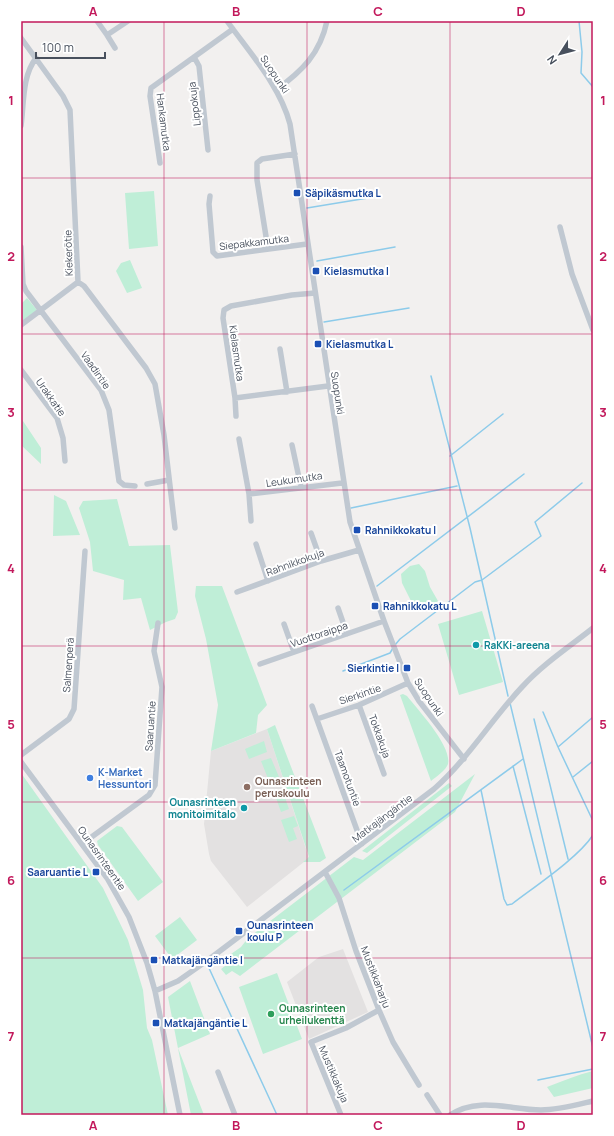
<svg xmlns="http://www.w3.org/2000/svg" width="614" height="1136" font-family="Manrope,sans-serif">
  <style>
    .education { fill: #e3e1e1 }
    .green { fill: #bfeed7 }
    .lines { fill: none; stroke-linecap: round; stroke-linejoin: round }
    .stream { stroke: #8dcbea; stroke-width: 1.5 }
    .minor { stroke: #c0c8d1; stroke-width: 5.5 }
    .grid { fill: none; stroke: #c2185b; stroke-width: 1; stroke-opacity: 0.55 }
    .transit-dot { fill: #1a4fb4; stroke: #fff; stroke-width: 1.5 }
    .culture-dot { fill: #0f9aa8; stroke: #fff; stroke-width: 1.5 }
    .shop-dot { fill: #3f7fe0; stroke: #fff; stroke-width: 1.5 }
    .education-dot { fill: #8d6e63; stroke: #fff; stroke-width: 1.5 }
    .leisure-dot { fill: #2e9e5b; stroke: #fff; stroke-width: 1.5 }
    .labels { text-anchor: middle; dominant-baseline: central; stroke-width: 4; stroke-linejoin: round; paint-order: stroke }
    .street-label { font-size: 10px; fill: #48505d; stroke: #fff }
    .transit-label { font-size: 10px; font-weight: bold; fill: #164399; stroke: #fff; text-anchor: start }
    .culture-label { font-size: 10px; font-weight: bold; fill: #0d838f; stroke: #fff; text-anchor: start }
    .shop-label { font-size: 10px; font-weight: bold; fill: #366cbe; stroke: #fff; text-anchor: start }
    .education-label { font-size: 10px; font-weight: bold; fill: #785e54; stroke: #fff; text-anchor: start }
    .leisure-label { font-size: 10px; font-weight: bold; fill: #27864d; stroke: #fff; text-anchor: start }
    .neatline { fill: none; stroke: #c2185b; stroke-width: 1.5 }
    .grid-label { font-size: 13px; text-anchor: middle; font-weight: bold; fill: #c2185b }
  </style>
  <rect width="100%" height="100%" fill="#f2f0ef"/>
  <!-- education -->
  <path class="education" d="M267 729 309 858 247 907 211 861 209 854 204 824 211 751Z
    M343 949 368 1012 309 1039 287 982 319 957Z"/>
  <!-- green -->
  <path class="green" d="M154 191 158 246 129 249 125 193Z
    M130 260 142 288 127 293 116 271 121 263Z
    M27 298 37 310 21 323V304Z
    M21 418 41 448V464L21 445Z
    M54 495 66 501 80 535 53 536Z
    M117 499 129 546 170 545 178 612 175 619 166 622 150 630 141 598 123 600 124 580 93 571 90 542 79 508 83 501Z
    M419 564 425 571 430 587 438 601 432 605 424 604 414 607 402 583 401 574 410 566Z
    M196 586H222L267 705 258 715 256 733 211 751 218 705 206 639 195 596Z
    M482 611 503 682 459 695 438 624Z
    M403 694 407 696C418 710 452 746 448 764 446 770 436 777 431 781L400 695Z
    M275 725 326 858 320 862H303L309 857 267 729Z
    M264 741 267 752 249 759 245 749Z
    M271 758 279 777 269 781 261 761Z
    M21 773 103 888 128 940 143 990 147 1028 152 1040 168 1115H21Z
    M475 774 455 812 240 976 232 971 226 975 221 969 233 960 231 954 241 947 248 938 354 857 363 860Z
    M449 783 452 786 367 853 362 851Z
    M283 792 289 809 281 812 275 795Z
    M294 816 298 826 293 828 297 839 289 842 281 820Z
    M117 826 122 827 163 882 138 901 98 845 97 841Z
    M180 917 197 940 172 959 155 936Z
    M277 973 302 1039 263 1054 239 987Z
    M190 981 210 1034 178 1048 204 1115H191L168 997Z
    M593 1071V1088L554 1097 547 1087C563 1081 577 1075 593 1071Z"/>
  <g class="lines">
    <!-- stream -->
    <path class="stream" d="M579 21 582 52 581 73 593 87
      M307 208 380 196
      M317 261 395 247
      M324 322 409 308
      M431 376 470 528 508 696
      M450 456 503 414
      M351 508 457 486
      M377 586 524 474
      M395 645 400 639 475 582 482 580 541 536 535 522 582 483
      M343 671 390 653 393 648
      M510 703 593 1048
      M543 712 558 747
      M593 717 558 747 593 821
      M534 719 568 859
      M513 766 541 874
      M573 777 593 761
      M481 790 504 899 507 905 512 904C534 887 578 858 593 835
      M344 890 523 759
      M208 966 277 1115
      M538 1080 593 1069"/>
    <!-- minor -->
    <path class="minor" d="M97 21 107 35 128 21
      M227 21C250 53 280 86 290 124L350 522 384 621 408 683 419 701 464 759
      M107 35 115 48
      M21 38 63 96 70 110 78 282 84 286 146 368 155 384 164 435 175 528
      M194 57 199 66 208 150
      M276 90C302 71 320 54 327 21
      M21 126C24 104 22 76 36 58
      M160 163 150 96 151 88 233 29
      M210 196 209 204 213 252 217 256 307 244
      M560 227 572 274 593 330
      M21 247 23 284 26 291 101 390 109 410 119 481 124 485 135 486
      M268 249 257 180V163L262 159 295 154
      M315 293 292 295 231 306 224 310 223 318 235 398 328 386
      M21 325 78 282
      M280 349 287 392
      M21 370 57 418 63 438 65 461
      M235 398 236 416
      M239 439 249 494 251 521
      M292 445 301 487
      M147 484 169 480
      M249 494 342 483
      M311 533 321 561
      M256 544 268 581
      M237 592 321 561 359 550
      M338 608 347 634
      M284 624 294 652
      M260 664 384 621
      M359 705 384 774
      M312 706 362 844
      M317 719 359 705 408 683
      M21 755 69 719 74 709 85 551
      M21 762 107 878 129 917 147 963 155 991 180 1115
      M82 844 149 795 155 785 162 687 154 651 158 623
      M325 872 339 898 356 951 379 1010 393 1042 419 1085
      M155 991 178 981 208 960 434 789C468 759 491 720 522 687 543 664 569 647 593 628
      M218 1072 235 1115
      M427 1095 440 1115
      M341 1115 311 1042 346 1028 379 1010
      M450 1115C479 1096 510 1110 541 1110 558 1110 576 1105 593 1101"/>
  </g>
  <!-- grid -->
  <path class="grid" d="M164 21V1115M307 21V1115M450 21V1115M21 178H593M21 334H593M21 490H593M21 646H593M21 802H593M21 958H593"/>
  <!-- markers -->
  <g class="transit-dot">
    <rect x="293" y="189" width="8" height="8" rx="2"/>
    <rect x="312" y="267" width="8" height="8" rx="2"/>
    <rect x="314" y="340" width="8" height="8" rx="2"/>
    <rect x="353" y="526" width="8" height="8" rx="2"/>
    <rect x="371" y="602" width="8" height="8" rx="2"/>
    <rect x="403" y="664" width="8" height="8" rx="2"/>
    <rect x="92" y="868" width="8" height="8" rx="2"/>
    <rect x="235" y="927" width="8" height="8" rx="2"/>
    <rect x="150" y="956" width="8" height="8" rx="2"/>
    <rect x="152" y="1019" width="8" height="8" rx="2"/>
  </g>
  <g class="culture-dot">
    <circle cx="476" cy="645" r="4"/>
    <circle cx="244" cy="808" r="4"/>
  </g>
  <circle class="shop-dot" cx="90" cy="778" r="4"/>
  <circle class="education-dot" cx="247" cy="787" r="4"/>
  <circle class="leisure-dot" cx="271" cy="1014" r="4"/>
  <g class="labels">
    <!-- street labels -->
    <g class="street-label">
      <text transform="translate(275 74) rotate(56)">Suopunki</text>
      <text transform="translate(194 104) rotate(-97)">Lippokuja</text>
      <text transform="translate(164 122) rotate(83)">Hankamutka</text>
      <text transform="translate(254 242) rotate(-7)">Siepakkamutka</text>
      <text transform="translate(68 253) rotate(-92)">Kiekerötie</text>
      <text transform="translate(237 353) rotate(82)">Kielasmutka</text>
      <text transform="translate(96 370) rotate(55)">Vaadintie</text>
      <text transform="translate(338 393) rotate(81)">Suopunki</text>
      <text transform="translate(51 397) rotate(55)">Urakkatie</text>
      <text transform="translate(294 479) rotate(-8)">Leukumutka</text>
      <text transform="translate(295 562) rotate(-20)">Rahnikkokuja</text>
      <text transform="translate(319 634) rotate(-19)">Vuottoraippa</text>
      <text transform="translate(68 665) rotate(-86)">Salmenperä</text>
      <text transform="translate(360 694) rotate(-19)">Sierkintie</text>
      <text transform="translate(429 697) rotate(56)">Suopunki</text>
      <text transform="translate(150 726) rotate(-86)">Saaruantie</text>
      <text transform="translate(380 736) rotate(70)">Tokkakuja</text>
      <text transform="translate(348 778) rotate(70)">Taamotuntie</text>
      <text transform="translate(382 818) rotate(-37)">Matkajängäntie</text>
      <text transform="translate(102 858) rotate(55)">Ounasrinteentie</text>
      <text transform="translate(376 977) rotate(69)">Mustikkaharju</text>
      <text transform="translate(334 1074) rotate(67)">Mustikkakuja</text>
    </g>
    <!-- transit labels -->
    <g class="transit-label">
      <text x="305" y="193">Säpikäsmutka L</text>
      <text x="324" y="271">Kielasmutka I</text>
      <text x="326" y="344">Kielasmutka L</text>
      <text x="365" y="530">Rahnikkokatu I</text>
      <text x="383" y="606">Rahnikkokatu L</text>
      <text x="399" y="668" text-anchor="end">Sierkintie I</text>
      <text x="88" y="872" text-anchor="end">Saaruantie L</text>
      <text x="247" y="925">Ounasrinteen<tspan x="247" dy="12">koulu P</tspan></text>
      <text x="162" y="960">Matkajängäntie I</text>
      <text x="164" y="1023">Matkajängäntie L</text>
    </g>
    <!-- culture labels -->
    <g class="culture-label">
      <text x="484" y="645">RaKKi-areena</text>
      <text x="236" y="802" text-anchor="end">Ounasrinteen<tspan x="236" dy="12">monitoimitalo</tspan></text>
    </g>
    <!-- shop labels -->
    <g class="shop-label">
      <text x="98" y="772">K-Market<tspan x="98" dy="12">Hessuntori</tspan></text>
    </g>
    <!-- education labels -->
    <g class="education-label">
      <text x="255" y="781">Ounasrinteen<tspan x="255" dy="12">peruskoulu</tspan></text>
    </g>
    <!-- leisure labels -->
    <g class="leisure-label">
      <text x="279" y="1008">Ounasrinteen<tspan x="279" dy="12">urheilukenttä</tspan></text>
    </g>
  </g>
  <!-- border -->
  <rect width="614" height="1136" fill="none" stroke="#ffffff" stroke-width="44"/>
  <!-- north arrow -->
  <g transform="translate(560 54) rotate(234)" stroke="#ffffff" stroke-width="3" paint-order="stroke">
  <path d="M0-3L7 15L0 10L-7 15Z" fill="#48505d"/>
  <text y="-6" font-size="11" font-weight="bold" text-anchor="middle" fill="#48505d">N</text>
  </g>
  <!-- scale -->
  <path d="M36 52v6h69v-6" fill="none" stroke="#48505d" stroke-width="2"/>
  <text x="42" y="52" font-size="12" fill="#48505d" stroke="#ffffff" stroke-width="3" paint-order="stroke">100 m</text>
  <rect x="22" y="22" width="570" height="1092" class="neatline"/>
  <g class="grid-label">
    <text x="93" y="16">A</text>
    <text x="236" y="16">B</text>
    <text x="378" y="16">C</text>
    <text x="521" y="16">D</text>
    <text x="11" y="105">1</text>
    <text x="603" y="105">1</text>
    <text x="11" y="261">2</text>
    <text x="603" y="261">2</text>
    <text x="11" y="417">3</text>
    <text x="603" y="417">3</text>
    <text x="11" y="573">4</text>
    <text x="603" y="573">4</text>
    <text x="11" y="729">5</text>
    <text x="603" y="729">5</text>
    <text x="11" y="885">6</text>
    <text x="603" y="885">6</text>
    <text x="11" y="1041">7</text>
    <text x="603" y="1041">7</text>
    <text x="93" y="1130">A</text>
    <text x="236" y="1130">B</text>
    <text x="378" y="1130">C</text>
    <text x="521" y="1130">D</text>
  </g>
</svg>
